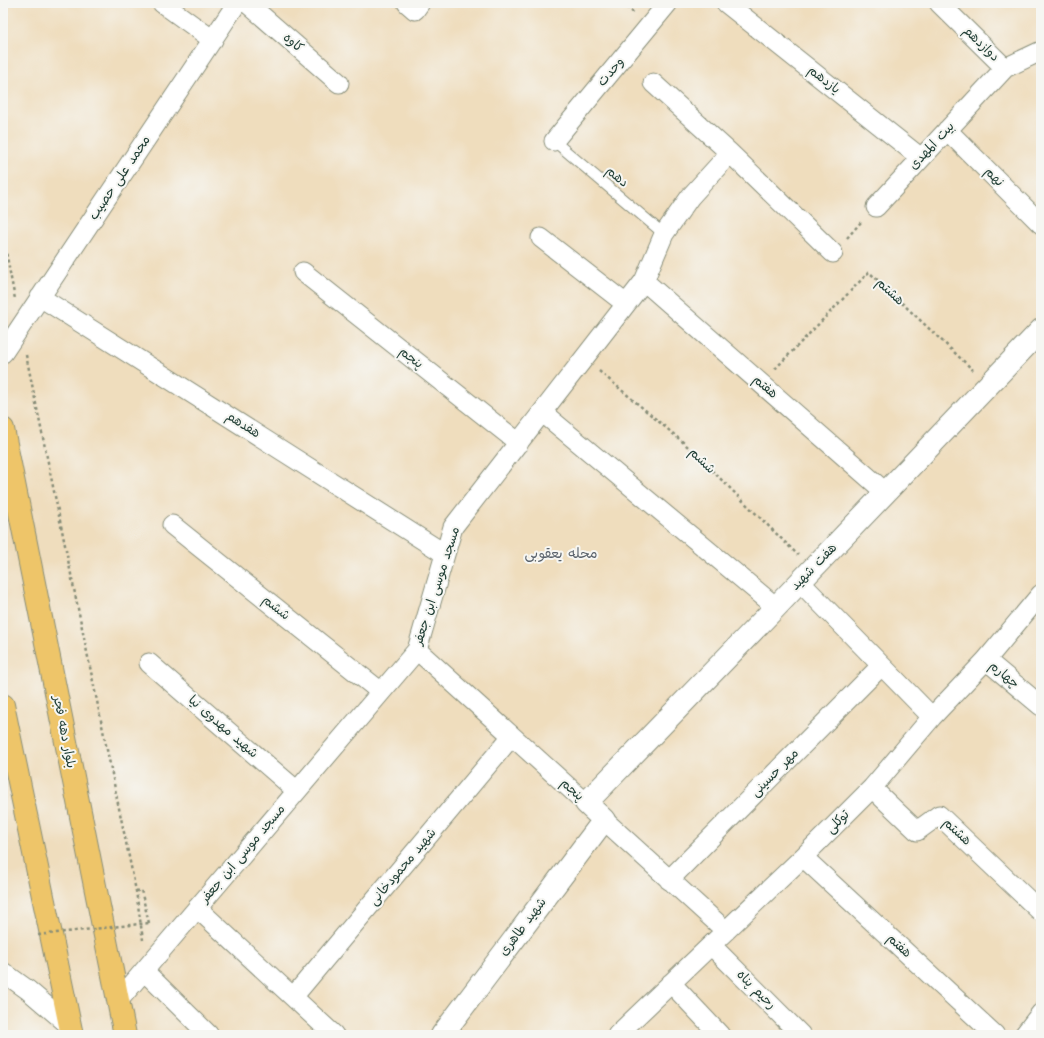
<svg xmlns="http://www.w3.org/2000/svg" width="1044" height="1038" font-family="Kalam,'Playpen Sans Arabic',sans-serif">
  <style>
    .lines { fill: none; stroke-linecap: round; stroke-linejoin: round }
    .service-casing { stroke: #878d78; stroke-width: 12 }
    .minor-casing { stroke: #878d78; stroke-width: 21 }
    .tertiary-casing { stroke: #878d78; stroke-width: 24 }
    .primary-casing { stroke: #878d78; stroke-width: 24 }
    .path { stroke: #878d78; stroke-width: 2.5; stroke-dasharray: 3 3; stroke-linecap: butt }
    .service { stroke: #fff; stroke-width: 10 }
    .minor { stroke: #fff; stroke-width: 19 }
    .tertiary { stroke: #fff; stroke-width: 22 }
    .primary { stroke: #eec569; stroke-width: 22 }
    .path-bridge { stroke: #878d78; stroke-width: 2.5; stroke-dasharray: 3 3; stroke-linecap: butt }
    .labels { text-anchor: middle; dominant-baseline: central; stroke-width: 4; stroke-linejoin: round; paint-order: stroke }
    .street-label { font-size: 13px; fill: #1f3d34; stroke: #f6f6f2 }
    .neighbourhood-label { font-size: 14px; fill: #5b636c; stroke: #f6f6f2 }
  </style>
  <rect width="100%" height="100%" fill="#f6f6f2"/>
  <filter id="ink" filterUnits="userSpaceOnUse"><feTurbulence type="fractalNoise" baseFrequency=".025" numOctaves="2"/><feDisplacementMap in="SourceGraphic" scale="8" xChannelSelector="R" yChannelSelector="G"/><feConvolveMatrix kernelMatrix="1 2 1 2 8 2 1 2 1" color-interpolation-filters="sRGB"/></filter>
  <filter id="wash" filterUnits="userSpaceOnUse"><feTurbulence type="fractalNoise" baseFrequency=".012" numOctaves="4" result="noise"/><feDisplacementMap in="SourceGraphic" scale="16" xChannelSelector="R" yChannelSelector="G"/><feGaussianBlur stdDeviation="0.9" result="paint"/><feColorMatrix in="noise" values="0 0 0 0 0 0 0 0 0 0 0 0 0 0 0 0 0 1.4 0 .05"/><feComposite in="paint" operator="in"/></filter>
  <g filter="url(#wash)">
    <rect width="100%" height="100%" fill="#efddbd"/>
  </g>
  <g filter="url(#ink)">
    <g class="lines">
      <defs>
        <path id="service" d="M554 141 664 234"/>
        <path id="minor" d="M162 3 213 40
          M247 3 339 83
          M407 3 415 10 420 3
          M726 3 921 158
          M939 3 1005 68
          M653 83 730 153 833 253
          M947 130 1041 224
          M554 141 668 3
          M876 207 1005 68 1041 51
          M541 238 626 304
          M303 272 519 443
          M644 281 885 492
          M40 297 445 554
          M3 353 237 3
          M543 413 776 607
          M172 525 381 692
          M800 582 932 717
          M417 650 586 803
          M986 660 1041 706
          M149 663 297 791
          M872 788 917 831 939 815 1041 912
          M604 820 726 931
          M803 857 995 1035
          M669 880 881 666
          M197 908 334 1035
          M711 945 801 1035
          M144 971 209 1035
          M3 972 28 990 70 1026
          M671 983 720 1035
          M293 997 512 736
          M119 1000 417 650 453 527 644 281 664 234 690 197 730 153
          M617 1035 803 857 872 788 932 717 986 660 1041 594
          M1024 1035 1041 1013"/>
        <path id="tertiary" d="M442 1035 604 820 586 803 776 607 1041 330"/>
        <path id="primary" d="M3 429 125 1035
          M3 705 72 1035"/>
      </defs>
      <!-- service casing -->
      <use href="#service" class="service-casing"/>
      <!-- minor casing -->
      <use href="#minor" class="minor-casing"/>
      <!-- tertiary casing -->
      <use href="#tertiary" class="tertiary-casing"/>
      <!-- primary casing -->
      <use href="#primary" class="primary-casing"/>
      <!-- path -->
      <path class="path" d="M622 3 635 14
        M3 236 15 299
        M847 238 862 221
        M26 355 136 891 143 940
        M775 369 869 272 973 370
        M599 371 684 443 798 555
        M136 891 141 890 149 923"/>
      <!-- service -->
      <use href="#service" class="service"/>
      <!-- minor -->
      <use href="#minor" class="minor"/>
      <!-- tertiary -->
      <use href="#tertiary" class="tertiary"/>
      <!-- primary -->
      <use href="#primary" class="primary"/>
      <!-- path-bridge -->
      <path class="path-bridge" d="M38 935 149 923"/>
    </g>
  </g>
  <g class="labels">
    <!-- street labels -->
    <g class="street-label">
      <text transform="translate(293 43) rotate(41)">کاوه</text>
      <text transform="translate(981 44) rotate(44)">دوازدهم</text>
      <text transform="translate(611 72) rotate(-50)">وحدت</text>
      <text transform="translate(824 80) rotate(38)">یازدهم</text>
      <text transform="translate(932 146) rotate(-47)">بیت المهدی</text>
      <text transform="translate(617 177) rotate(40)">دهم</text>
      <text transform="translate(994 177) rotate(45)">نهم</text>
      <text transform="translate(120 178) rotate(-56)">محمد علی حصیب</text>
      <text transform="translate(890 292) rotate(43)">هشتم</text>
      <text transform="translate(411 358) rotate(38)">پنجم</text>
      <text transform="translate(765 387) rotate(41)">هفتم</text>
      <text transform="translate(243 425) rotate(32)">هفدهم</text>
      <text transform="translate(702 461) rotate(44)">ششم</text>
      <text transform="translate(814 567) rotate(-46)">هفت شهید</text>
      <text transform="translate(437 586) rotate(-72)">مسجد موسی ابن جعفر</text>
      <text transform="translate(276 608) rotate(39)">ششم</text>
      <text transform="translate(1004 675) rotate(40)">چهارم</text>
      <text transform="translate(223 727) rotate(41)">شهید مهدوی نیا</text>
      <text transform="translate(64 732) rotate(79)">بلوار دهه فجر</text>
      <text transform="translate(775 773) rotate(-45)">مهر حسینی</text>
      <text transform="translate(572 790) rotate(42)">پنجم</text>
      <text transform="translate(838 822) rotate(-45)">توکلی</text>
      <text transform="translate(957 832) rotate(43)">هشتم</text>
      <text transform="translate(243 854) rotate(-50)">مسجد موسی ابن جعفر</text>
      <text transform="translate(403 867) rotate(-50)">شهید محمودخانی</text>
      <text transform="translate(523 927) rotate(-53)">شهید طاهری</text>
      <text transform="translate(899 946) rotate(43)">هفتم</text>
      <text transform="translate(756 990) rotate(45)">رحیم پناه</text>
    </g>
    <!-- neighbourhood labels -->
    <g class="neighbourhood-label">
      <text x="561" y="554">محله یعقوبی</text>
    </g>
  </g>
  <!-- margin -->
  <rect width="1044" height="1038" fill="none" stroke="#f6f6f2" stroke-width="16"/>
</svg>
